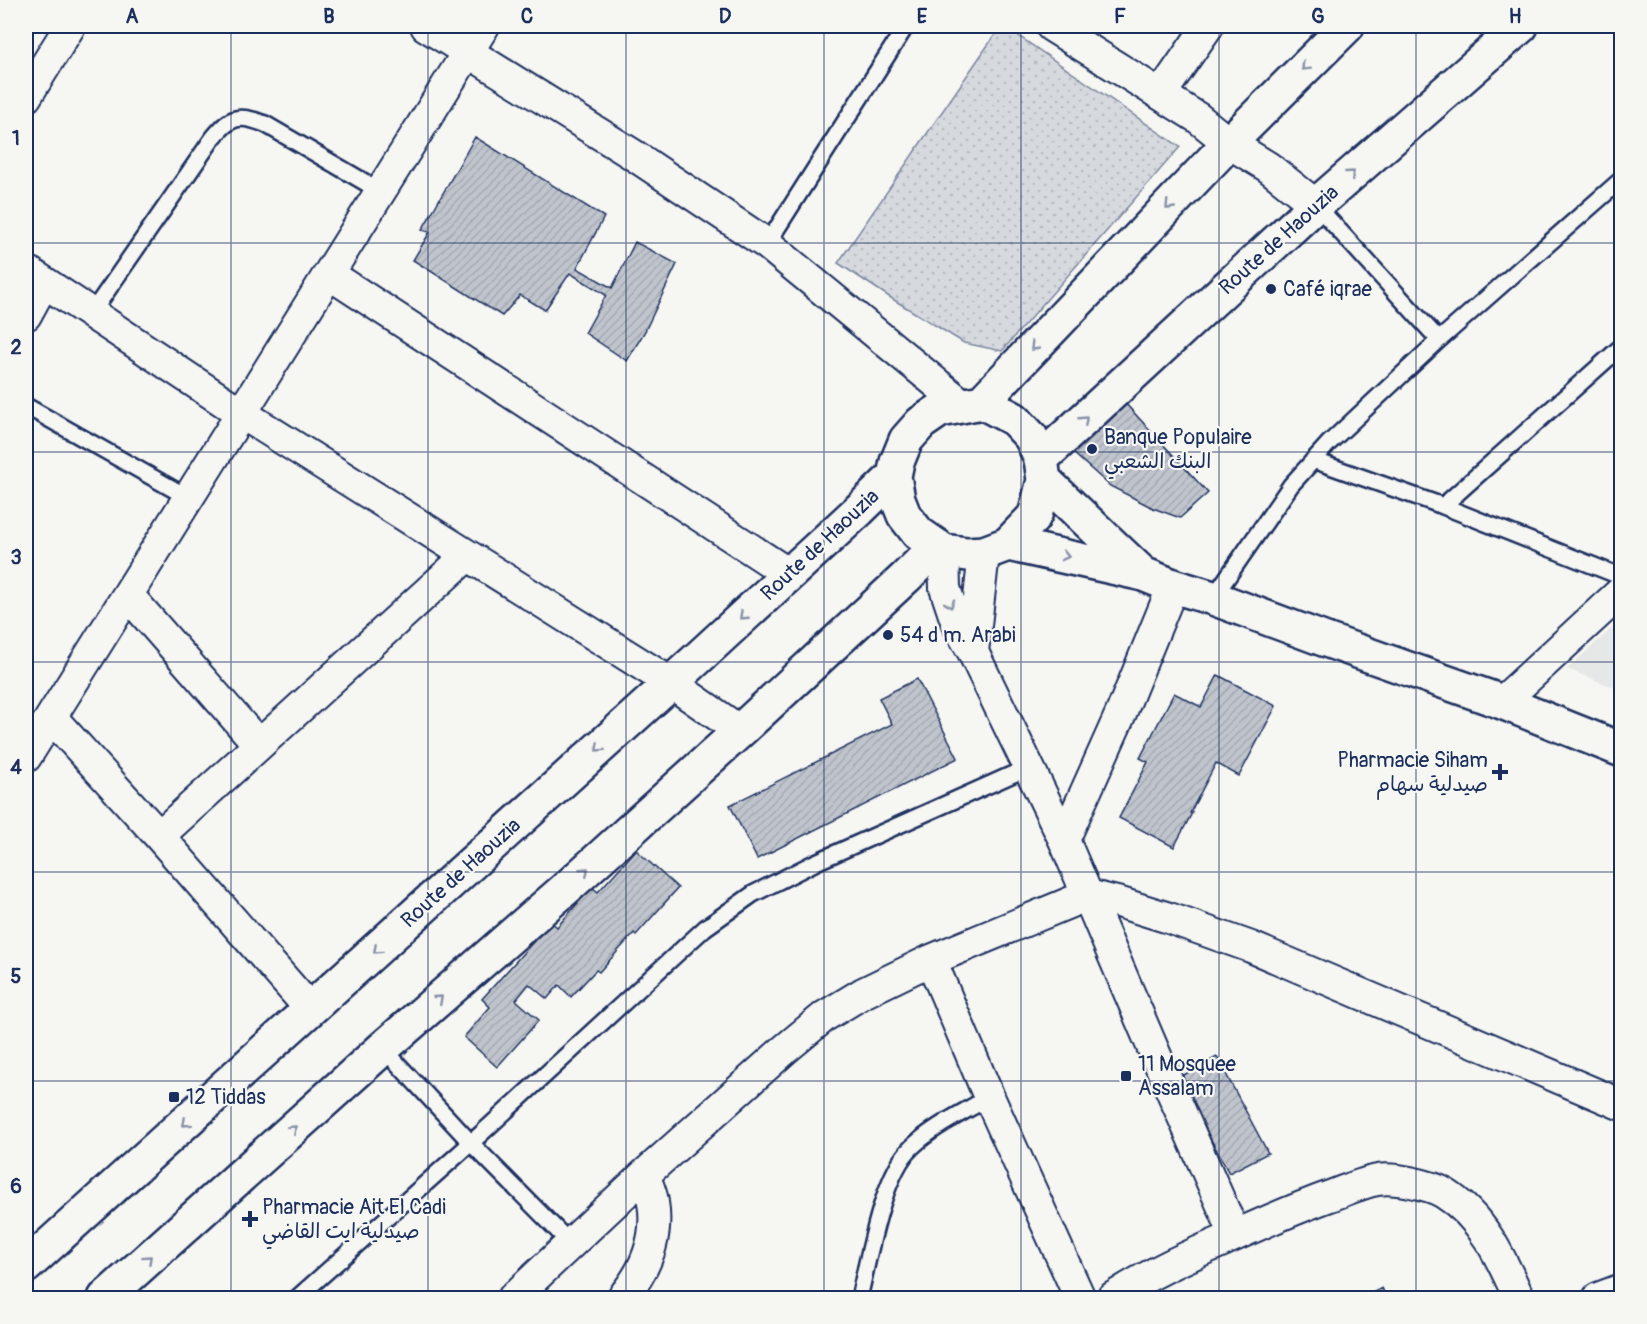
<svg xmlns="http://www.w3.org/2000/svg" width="1647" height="1324" font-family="Pangolin,'Playpen Sans Arabic',sans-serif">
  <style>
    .built { fill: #e6e7e7 }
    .park { fill: url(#park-dots); stroke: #78849e; stroke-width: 1.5 }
    .building { fill: url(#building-hatch); stroke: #1b2f5e; stroke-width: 1.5 }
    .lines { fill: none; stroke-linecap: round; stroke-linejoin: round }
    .service-casing { stroke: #1b2f5e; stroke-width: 20 }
    .minor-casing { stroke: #1b2f5e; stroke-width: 34 }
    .tertiary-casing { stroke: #1b2f5e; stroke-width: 38 }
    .service { stroke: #f6f6f2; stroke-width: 15 }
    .minor { stroke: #f6f6f2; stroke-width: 30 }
    .tertiary { stroke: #f6f6f2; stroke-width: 33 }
    .oneway { stroke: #8892a8 }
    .grid { fill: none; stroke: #1b2f5e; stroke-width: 1.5; stroke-opacity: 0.55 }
    .poi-dot { fill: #1b2f5e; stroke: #f6f6f2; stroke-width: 2 }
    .labels { text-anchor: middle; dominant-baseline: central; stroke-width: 4.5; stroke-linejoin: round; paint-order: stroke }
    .street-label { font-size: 21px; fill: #1b2f5e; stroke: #f6f6f2 }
    .poi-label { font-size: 21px; fill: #1b2f5e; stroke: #f6f6f2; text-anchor: start }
    .neatline { fill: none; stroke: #1b2f5e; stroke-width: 2 }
    .grid-label { font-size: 20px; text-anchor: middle; font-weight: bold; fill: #1b2f5e }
  </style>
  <defs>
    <pattern id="park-dots" width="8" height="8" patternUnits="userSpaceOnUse" patternTransform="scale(1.5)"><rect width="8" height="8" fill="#d6d9dd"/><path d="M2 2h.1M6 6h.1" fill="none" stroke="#b7bbc0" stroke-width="1.8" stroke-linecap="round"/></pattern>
    <pattern id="building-hatch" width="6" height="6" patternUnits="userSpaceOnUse" patternTransform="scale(1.5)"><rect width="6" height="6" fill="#c0c4cd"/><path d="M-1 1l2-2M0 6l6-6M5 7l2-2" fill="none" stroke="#a4a9b2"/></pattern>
  </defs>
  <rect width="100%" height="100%" fill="#f6f6f2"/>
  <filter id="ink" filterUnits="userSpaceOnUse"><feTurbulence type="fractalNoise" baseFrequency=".0167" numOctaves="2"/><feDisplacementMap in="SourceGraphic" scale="12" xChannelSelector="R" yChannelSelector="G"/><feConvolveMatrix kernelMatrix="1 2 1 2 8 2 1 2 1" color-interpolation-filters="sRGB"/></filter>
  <g filter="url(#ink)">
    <!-- built -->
    <path class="built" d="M1621 620V690L1567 669Z"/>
    <!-- park -->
    <path class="park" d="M1001 26H1004L1180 147 1002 351 964 343 894 300 838 263Z"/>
    <!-- building -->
    <path class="building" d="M475 137 604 217 577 268 612 288 635 242 677 264 645 331 627 361 585 333 606 295 570 273 545 310 520 295 502 316 413 260 430 232 422 230Z
      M1124 402 1208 493 1180 518 1153 508 1110 486 1071 451Z
      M1218 675 1276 706 1239 776 1216 763 1190 813H1192L1174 847 1119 818 1148 762 1140 758 1174 693 1201 707Z
      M917 679 958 758 757 859 730 805 892 724 879 698Z
      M636 850 678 888 636 935 634 933 599 972 596 970 571 997 559 985 547 999 529 984 516 1000 539 1020 497 1067 464 1037 490 1007 482 999 551 922 557 927 592 887 598 892Z
      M1217 1057 1268 1153 1229 1173 1178 1078Z
      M1382 1288 1387 1298H1362Z"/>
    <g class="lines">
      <defs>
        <path id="service" d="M1316 205 1439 340
          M767 244 906 26
          M91 314 213 138C231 116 238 114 265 124L380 191
          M26 406 189 498
          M1313 460 1443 506 1622 577
          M1443 506 1622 346
          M1213 598 1291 485 1329 443 1439 340 1622 179
          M383 1048 471 1143 571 1244
          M297 1298 471 1143 705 928 753 894 816 862 1029 767
          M859 1298C869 1258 882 1175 912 1147 934 1126 963 1113 989 1097"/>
        <path id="minor" d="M426 26 632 154 767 244 963 405
          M1051 26 1198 118 1229 143 1268 167 1316 205
          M1161 94 1208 26
          M26 97 70 26
          M26 270 241 413 671 683 740 731
          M329 274 789 574
          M26 315 44 282
          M944 551 945 588 957 624 973 652 1064 840 1157 1058 1235 1235
          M128 595 259 745
          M973 652 984 553
          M1502 702 1622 591
          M51 717 159 836 311 1010
          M26 757 484 26
          M159 836 467 556
          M1064 840 1121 713 1173 586
          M931 960 989 1097 1080 1298
          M513 1298 644 1175 784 1050 825 1016 863 993 931 960 1088 895 1121 903 1169 918 1251 947 1622 1105
          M622 1298C645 1271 659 1239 653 1202 652 1193 647 1183 644 1175
          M1112 1298C1148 1274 1186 1257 1225 1240 1260 1224 1294 1209 1330 1196 1344 1191 1364 1182 1378 1180 1393 1177 1431 1185 1444 1193 1483 1217 1501 1258 1519 1298
          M1598 1298 1622 1289"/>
        <path id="tertiary" d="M982 402 1229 143 1347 26
          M982 402 1014 419 1031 437 1041 459 1044 480 1036 512 1033 518 1008 544 984 553 967 554 944 551 918 533 904 515 898 500 894 476 897 462 906 440 921 423 940 410Z
          M1041 459 1316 205 1521 26
          M1044 480 1143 574
          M1008 544 1143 574 1173 586 1213 598 1326 640 1502 702 1622 750
          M26 1266 671 683 859 510 894 476
          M105 1298 383 1048 572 883 740 731 906 577 937 546"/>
      </defs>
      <!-- service casing -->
      <use href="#service" class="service-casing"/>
      <!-- minor casing -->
      <use href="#minor" class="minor-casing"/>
      <!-- tertiary casing -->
      <use href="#tertiary" class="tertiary-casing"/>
      <!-- service -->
      <use href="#service" class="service"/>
      <!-- minor -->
      <use href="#minor" class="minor"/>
      <!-- tertiary -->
      <use href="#tertiary" class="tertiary"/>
    </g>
    <!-- one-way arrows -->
    <defs><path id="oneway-chevron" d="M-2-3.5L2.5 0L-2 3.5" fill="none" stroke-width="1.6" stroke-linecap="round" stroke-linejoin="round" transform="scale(1.5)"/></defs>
    <g class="oneway">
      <use href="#oneway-chevron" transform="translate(1305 67) rotate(135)"/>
      <use href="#oneway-chevron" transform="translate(1351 174) rotate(-41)"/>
      <use href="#oneway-chevron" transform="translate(1169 206) rotate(134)"/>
      <use href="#oneway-chevron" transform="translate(1034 347) rotate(134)"/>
      <use href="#oneway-chevron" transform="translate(1084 420) rotate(-43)"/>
      <use href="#oneway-chevron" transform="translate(1065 556) rotate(13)"/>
      <use href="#oneway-chevron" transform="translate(950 604) rotate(72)"/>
      <use href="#oneway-chevron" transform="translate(743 616) rotate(137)"/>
      <use href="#oneway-chevron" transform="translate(599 748) rotate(138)"/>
      <use href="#oneway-chevron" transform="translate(585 871) rotate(-42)"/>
      <use href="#oneway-chevron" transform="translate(377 950) rotate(138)"/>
      <use href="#oneway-chevron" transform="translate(439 999) rotate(-41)"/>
      <use href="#oneway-chevron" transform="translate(186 1123) rotate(138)"/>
      <use href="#oneway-chevron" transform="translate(293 1129) rotate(-42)"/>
      <use href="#oneway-chevron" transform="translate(148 1259) rotate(-42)"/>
    </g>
  </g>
  <!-- grid -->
  <path class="grid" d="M231 26V1298M428 26V1298M626 26V1298M824 26V1298M1021 26V1298M1219 26V1298M1416 26V1298M26 243H1622M26 452H1622M26 662H1622M26 872H1622M26 1081H1622"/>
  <!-- markers -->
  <g class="poi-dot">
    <circle cx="1271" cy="289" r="6"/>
    <circle cx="1092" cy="449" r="6"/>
    <circle cx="888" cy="635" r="6"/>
    <path d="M1497 763h6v6h6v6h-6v6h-6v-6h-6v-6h6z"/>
    <rect x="1120" y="1070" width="12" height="12" rx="3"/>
    <rect x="168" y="1091" width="12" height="12" rx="3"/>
    <path d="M247 1210h6v6h6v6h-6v6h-6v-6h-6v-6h6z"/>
  </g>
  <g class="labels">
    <!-- street labels -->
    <g class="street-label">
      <text transform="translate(1279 240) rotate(-42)">Route de Haouzia</text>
      <text transform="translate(820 545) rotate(-43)">Route de Haouzia</text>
      <text transform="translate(461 873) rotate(-42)">Route de Haouzia</text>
    </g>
    <!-- poi labels -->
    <g class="poi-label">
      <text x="1283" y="289">Café iqrae</text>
      <text x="1104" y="437">Banque Populaire<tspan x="1104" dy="24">البنك الشعبي</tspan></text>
      <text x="900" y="635">54 d m. Arabi</text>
      <text x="1488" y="760" text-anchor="end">Pharmacie Siham<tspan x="1488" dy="24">صيدلية سهام</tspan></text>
      <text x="1138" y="1064">11 Mosquee<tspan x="1138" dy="24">Assalam</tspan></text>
      <text x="186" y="1097">12 Tiddas</text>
      <text x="262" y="1207">Pharmacie Ait El Cadi<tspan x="262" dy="24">صيدلية ايت القاضي</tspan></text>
    </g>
  </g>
  <!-- margin -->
  <rect width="1647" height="1324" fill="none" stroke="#f6f6f2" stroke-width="66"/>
  <rect x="33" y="33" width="1581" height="1258" class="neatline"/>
  <g class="grid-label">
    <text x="132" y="23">A</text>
    <text x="329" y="23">B</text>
    <text x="527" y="23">C</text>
    <text x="725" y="23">D</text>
    <text x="922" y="23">E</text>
    <text x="1120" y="23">F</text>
    <text x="1318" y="23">G</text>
    <text x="1515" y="23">H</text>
    <text x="16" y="145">1</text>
    <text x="16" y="354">2</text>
    <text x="16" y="564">3</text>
    <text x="16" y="774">4</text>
    <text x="16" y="983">5</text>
    <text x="16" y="1193">6</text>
  </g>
</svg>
